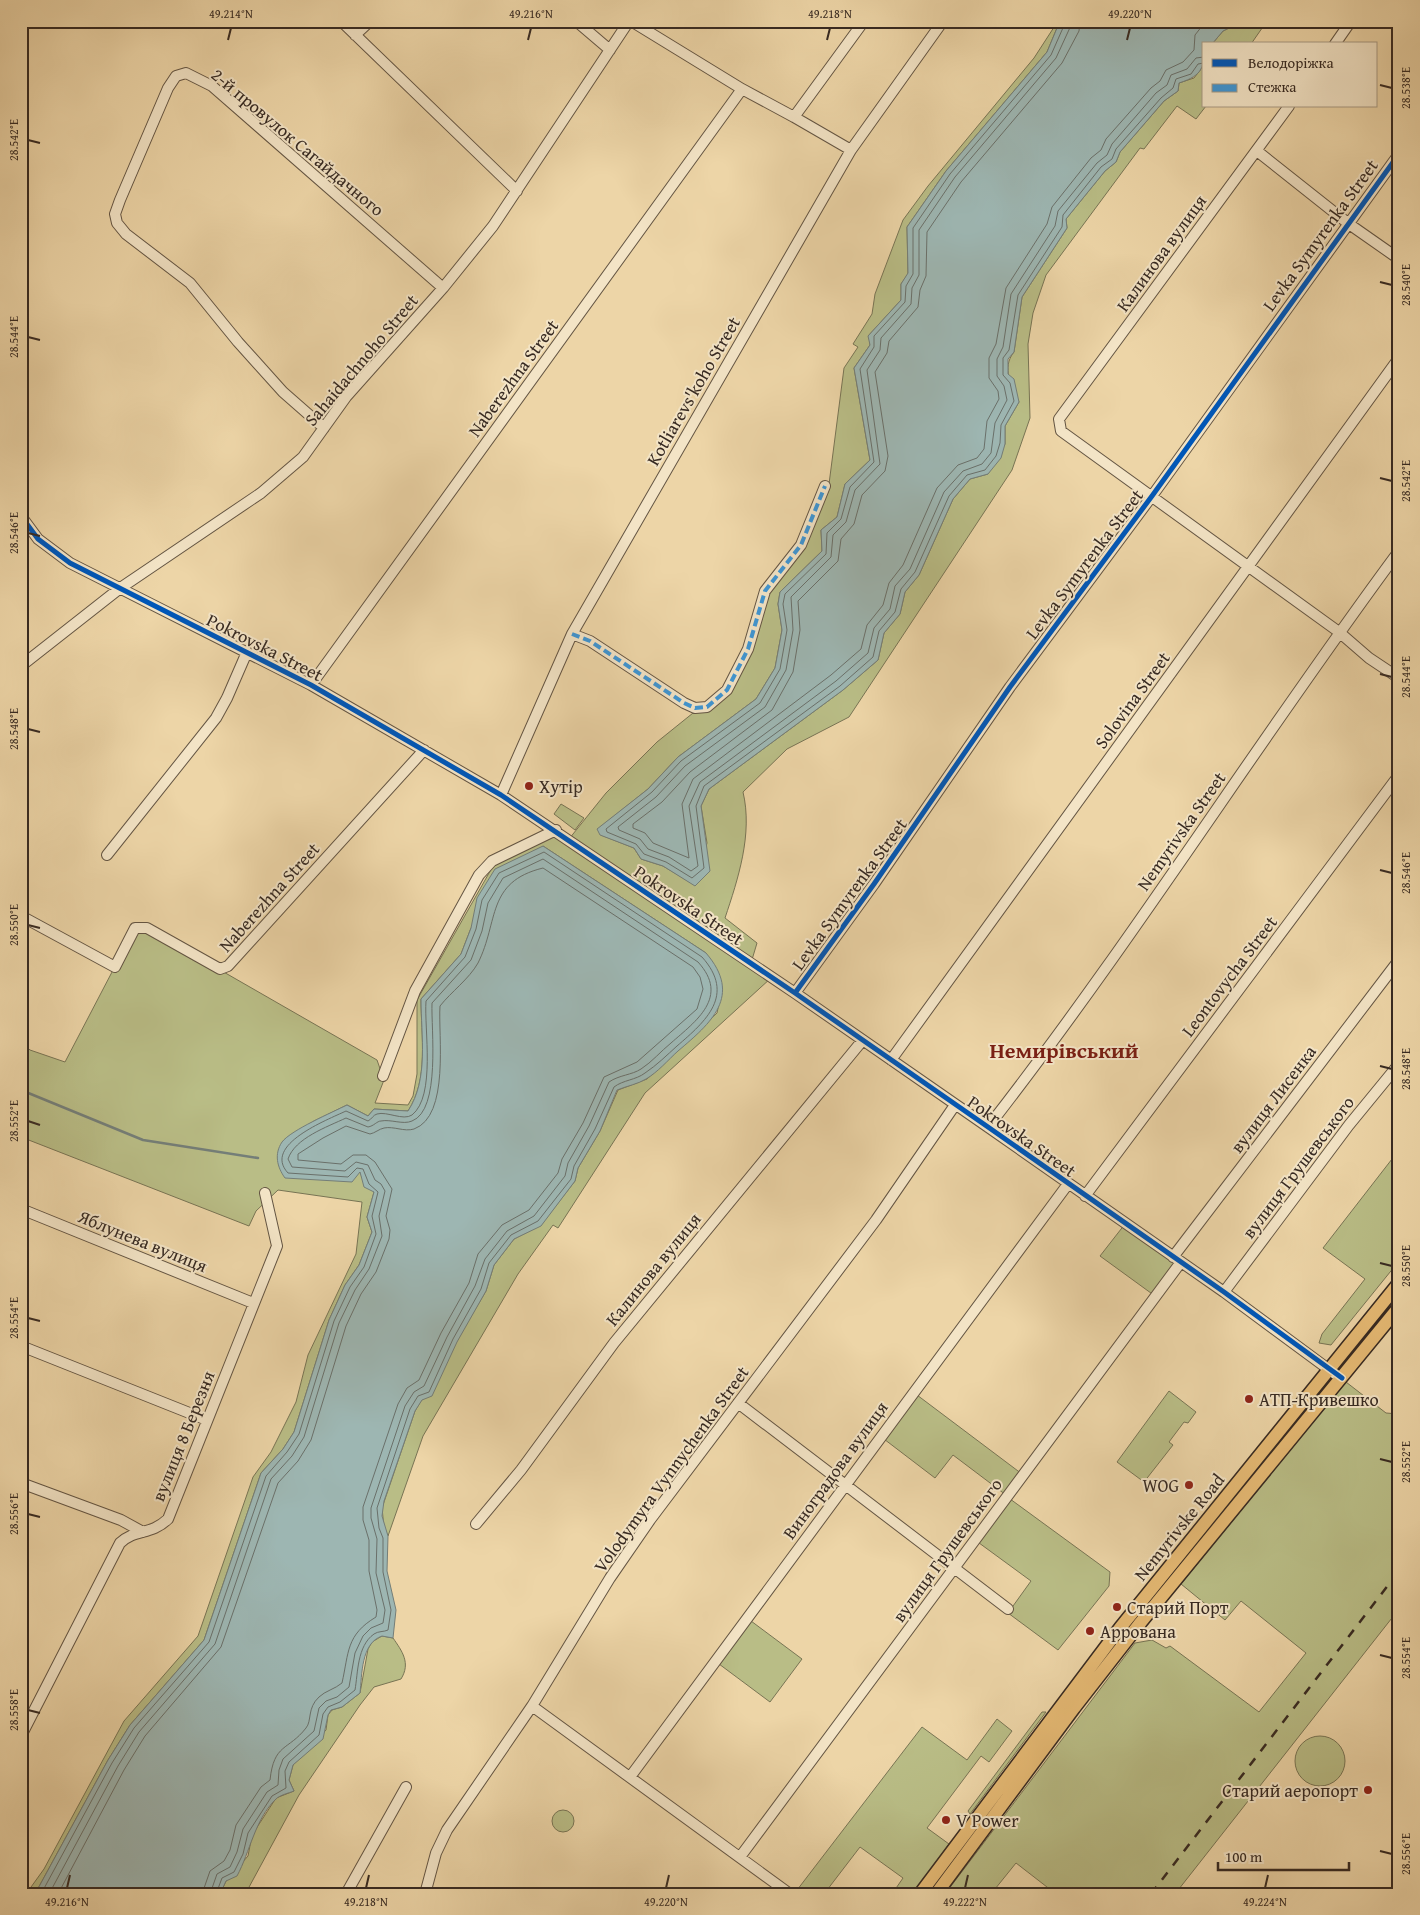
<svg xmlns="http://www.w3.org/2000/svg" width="1420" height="1915" font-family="'Gentium Book Plus',serif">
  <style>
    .green { fill: #b9bd86; stroke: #787454 }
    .water { fill: #9db6b2; stroke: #747e78 }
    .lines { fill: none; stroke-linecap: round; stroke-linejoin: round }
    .shore { stroke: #6a706a; stroke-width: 1 }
    .stream { stroke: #747e78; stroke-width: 2.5 }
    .minor-casing { stroke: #645543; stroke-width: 12 }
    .major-casing { stroke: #372a22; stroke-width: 15 }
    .minor { stroke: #f3e4c6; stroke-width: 10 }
    .major { stroke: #e6ba74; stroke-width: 12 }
    .rail { stroke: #372a22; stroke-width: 2.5; stroke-dasharray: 9 9; stroke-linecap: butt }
    .quiet { stroke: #3e96d5; stroke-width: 4; stroke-dasharray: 8 4; stroke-linecap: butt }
    .cycleway-casing { stroke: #f3e4c6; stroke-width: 8 }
    .cycleway { stroke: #0057b8; stroke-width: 5 }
    .ticks { fill: none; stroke: #372a22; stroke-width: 2 }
    .poi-dot { fill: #8f2418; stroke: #f3e4c6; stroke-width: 2 }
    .labels { text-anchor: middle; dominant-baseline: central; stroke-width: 4; stroke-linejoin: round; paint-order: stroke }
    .street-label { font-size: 18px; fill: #372a22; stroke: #f3e4c6 }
    .poi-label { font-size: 18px; fill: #372a22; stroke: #f3e4c6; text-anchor: start }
    .district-label { font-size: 22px; font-weight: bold; fill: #7a1f14; stroke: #f3e4c6 }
    .neatline { fill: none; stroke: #372a22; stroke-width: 2 }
    .ticks-label { font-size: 12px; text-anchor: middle; fill: #372a22 }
  </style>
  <rect width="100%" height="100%" fill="#edd5a7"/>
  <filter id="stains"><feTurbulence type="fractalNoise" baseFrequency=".004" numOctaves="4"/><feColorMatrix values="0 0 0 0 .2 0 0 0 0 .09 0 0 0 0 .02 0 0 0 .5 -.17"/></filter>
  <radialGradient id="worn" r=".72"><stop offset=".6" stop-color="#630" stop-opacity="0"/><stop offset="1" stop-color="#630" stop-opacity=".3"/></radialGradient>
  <!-- green -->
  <path class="green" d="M1058 21H1063L1057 28 1047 52 946 171 907 227 908 274 901 284V300L869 335 870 345 854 368 870 460 845 484 837 517 821 530 822 551 780 592 778 604 782 630 775 668 756 699 678 757 648 789 598 829 601 835 634 848 641 859 663 866 695 885 707 843 701 806 709 789 843 690 878 660 884 633 900 614 905 592 919 575 953 499 970 479 988 474 1005 444V426L1019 402C1012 386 1001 368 1014 352L1022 297 1067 228 1066 219 1105 171 1116 162 1120 152 1164 101 1178 91 1179 83 1194 78 1204 65V106H1206L1196 119 1177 106 1144 149 1140 148 1046 275 1033 313 1028 344 1030 418 1012 470 849 717 787 749 743 792C753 834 738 879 725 918L757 943 751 963 771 978 645 1093 558 1228 553 1225 518 1274 423 1436 388 1536 384 1527 382 1508 415 1411 486 1291 494 1265 514 1239 541 1225 575 1181 578 1168 600 1131 618 1090 647 1079 717 1013 722 989 706 953 543 846 471 928 461 954 421 999C421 1036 429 1079 408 1111L374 1109 368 1116 347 1105 314 1121 283 1141 360 1172 364 1182 374 1192 367 1217 372 1232 359 1265 345 1285 329 1320 294 1432 283 1449 261 1473 204 1640 130 1725 108 1760 35 1894H26L44 1869 124 1721 198 1636 253 1477 271 1452 296 1402 308 1355 356 1254 362 1202 278 1190 256 1211 249 1226 21 1137V1042L30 1050 65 1062 135 928H147L377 1060 384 1080 375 1103 408 1105 413 1096 417 1074V1000L493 866 556 830 569 839 606 793 657 742 693 713 708 710 729 694 769 592 804 547 829 484 844 368 858 347 853 344 872 314 875 294 903 220 928 186 1034 58Z
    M1243 21H1267L1251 44H1212L1223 31Z
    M561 804 584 818 575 830 554 814Z
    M1399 1150V1261L1331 1345 1319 1343 1322 1334 1365 1279 1323 1248Z
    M1125 1224 1181 1262 1155 1296 1100 1256Z
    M1346 1382 1386 1413 1399 1414V1609L1175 1894H1056L1016 1863 991 1894H945L1135 1643 1152 1640 1166 1648 1170 1646 1259 1712 1306 1653 1241 1601 1225 1620 1181 1584Z
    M1169 1391 1196 1412 1188 1423 1184 1422 1169 1442 1173 1445 1144 1482 1117 1462Z
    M913 1392 1022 1474 1006 1496 1110 1572 1109 1586 1058 1650 1008 1613 1031 1581 975 1540 1006 1495 953 1455 935 1478 880 1436Z
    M747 1618 802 1659 770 1702 715 1661Z
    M382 1636 393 1638C402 1651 411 1663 401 1679L374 1687 360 1705 299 1795 248 1889 254 1894H220L226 1881 248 1856 252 1835 276 1798 294 1791 289 1780 293 1765 326 1730 328 1715 332 1710 342 1707 360 1693 368 1649 372 1642Z
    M1042 1712H1046L970 1814 968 1811Z
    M997 1719 1012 1731 989 1762 981 1756 927 1828 949 1844 913 1894H892L903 1878 860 1847 824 1894H794L922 1727 967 1760Z
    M1295 1761a25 25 0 1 1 50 0a25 25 0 1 1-50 0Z
    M552 1821a11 11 0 1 1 22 0a11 11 0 1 1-22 0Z"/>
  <!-- water -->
  <path class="water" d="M1063 21H1243L1223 31 1212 44H1204C1204 67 1204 75 1179 83L1178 91 1164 101 1120 152 1116 162 1105 171 1066 219 1067 228 1022 297 1014 352 1008 359V374L1014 379 1019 402 1005 426V444L1001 458 988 474 970 479 953 499 919 575 905 592 900 614 884 633 878 660 843 690 709 789 701 806 710 871 695 886 663 866 641 859 634 848 600 835 597 829 648 789 678 757 756 699 775 668 782 630 778 604 780 592 822 551 821 530 837 517 845 484 870 460 854 368 870 345 868 336 901 300V284L908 273 907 227 946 171 1047 52 1057 28Z
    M543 846 706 953C743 996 711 1023 678 1051 668 1060 658 1072 646 1079 638 1084 627 1086 617 1090L600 1131 578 1168 575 1181 541 1226 514 1239 494 1265 486 1291 457 1342 432 1396 422 1400 415 1411 384 1501 382 1516 388 1536 387 1571 396 1610 393 1638 382 1636C361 1643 362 1675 360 1693L342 1707 331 1710 328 1715 323 1739 293 1765 289 1780 294 1791C289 1793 280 1795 276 1799 255 1819 250 1852 237 1876L226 1881 220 1894H35L108 1760 130 1725 204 1640 261 1473 283 1449 294 1432 329 1320 345 1285 359 1265 372 1232 367 1217 374 1192 364 1187 360 1172 352 1182 285 1178C277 1167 274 1154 282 1142 291 1130 333 1112 347 1105L368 1116 374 1109 408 1111C429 1079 421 1036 421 999L461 954 471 928 477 898 495 869Z"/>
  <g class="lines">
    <!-- shore -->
    <path class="shore" d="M1066 21 1051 55 950 174 913 228V274L906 286 905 302 874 336V347L860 369 874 462 850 487 841 519 827 533 826 554 785 594 783 604 787 630 780 669 760 703 681 761 652 792 606 829 607 832 636 844 644 854 666 862 692 878 704 868 696 806 704 786 840 686 873 657 879 631 895 612 901 589 915 572 949 496 967 475 985 470 996 456 1000 443 1001 425 1014 401 1010 383 1003 375V358L1009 350 1018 295 1062 227 1063 215 1101 167 1112 159 1116 149 1161 98 1173 88 1176 79 1191 74 1198 64 1204 63
      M1073 21 1056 58 955 177 919 230V275L912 288 911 304 881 338 880 350 867 370 880 464 855 490 846 522 833 535 831 557 791 597 793 630 786 670 765 707 685 766 656 797 618 827 619 830 640 839 648 849 669 857 691 871 698 866 689 806 700 782 836 681 868 653 874 628 890 609 895 586 910 569 944 492 963 471 982 464 991 453 995 423 1007 400 1004 386 997 376V359L1003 347 1011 294 1055 226 1058 211 1097 163 1107 155 1112 144 1156 93 1167 85 1171 75 1187 69 1196 58 1204 57
      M1080 21 1079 31 1062 63 961 182 927 232 926 276 920 290 918 307 889 341 887 353 875 372 888 456 885 471 862 495 854 524 841 539 838 561 798 601 800 630 793 672 772 710 690 772 662 802 633 824V828L645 833 653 843 689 858 682 804 693 779 831 675 861 649 867 625 883 605 889 583 903 565 937 488 958 465 977 458 984 449 987 421 999 399 998 391 989 378V358L996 344 1006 288 1047 224 1052 207 1091 158 1101 150 1106 139 1151 88 1160 81 1166 70 1183 62 1194 50 1195 35 1206 21
      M41 1894 112 1763 134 1728 209 1642 266 1476 287 1452 299 1434 334 1321 350 1287 364 1267 376 1234 372 1216 378 1192 369 1184 363 1169 357 1168 348 1177 288 1173C262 1145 327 1120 346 1111L368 1121C372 1119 373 1115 377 1114 387 1111 403 1121 412 1115 436 1096 424 1029 426 1001L465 957 476 929 482 900 499 873 544 852 702 957C736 995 706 1021 677 1046 667 1055 657 1065 645 1073 636 1080 623 1080 614 1087L595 1129 574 1166 571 1179 538 1221 511 1235 489 1263 481 1289 453 1339 429 1392 418 1396 410 1409 377 1508 379 1528 383 1538V1572L391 1610 388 1630C384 1632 378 1631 374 1634 357 1646 358 1673 355 1690L340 1702 328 1707 323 1714 319 1735 289 1762 285 1771 286 1788 272 1796 248 1833 243 1854 234 1872 222 1878 216 1894
      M49 1894 118 1766 139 1732 215 1644 271 1479 292 1456 304 1437 339 1323 355 1290 369 1269 382 1236 379 1216 385 1191 381 1184 375 1180 368 1165 356 1162 345 1171 292 1167 288 1159C295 1138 327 1127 346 1118L368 1127C374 1126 377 1121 381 1121 391 1119 403 1125 412 1121 441 1110 431 1029 432 1003L471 960 482 931 488 903 503 878 543 859 698 962C730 997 696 1021 671 1043 661 1051 652 1062 641 1069 632 1075 619 1075 609 1082L589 1126 568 1163 565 1176 534 1216 507 1231 485 1259 475 1286 447 1337 424 1386 414 1392 405 1406 371 1508V1518L377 1539 376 1573 385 1610 383 1623 371 1628 363 1636 355 1653 349 1687 337 1697 326 1701 319 1708 314 1731 283 1759 279 1770 278 1785 267 1792 243 1829 237 1852 230 1867 217 1874 210 1894
      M58 1894 124 1770 145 1736 221 1647 278 1483 298 1461 311 1440 346 1326 361 1294 376 1272 389 1239 390 1230 386 1216 392 1189 375 1162 366 1155H353L341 1164 298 1160V1154L323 1138 346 1126 370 1134C375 1133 379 1129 384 1128 394 1126 404 1132 414 1129 450 1116 438 1035 440 1006 451 992 469 979 478 963 499 921 486 882 543 868L693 967 700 977 703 989 697 1009 637 1062 604 1077 583 1123 562 1159 558 1173 529 1210 502 1225 478 1254 469 1283 441 1333 419 1380 407 1388 398 1404 363 1507V1520L369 1540V1571L377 1610 376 1617C346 1635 349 1652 342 1683 335 1689 325 1691 319 1697 307 1708 312 1721 306 1728 288 1751 274 1743 270 1780L261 1787 236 1825 230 1850 224 1861 210 1871 202 1894"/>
    <!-- stream -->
    <path class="stream" d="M21 1090 143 1140 258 1158"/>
    <defs>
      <path id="minor" d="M341 21 517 191
        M576 21 610 50
        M631 21 742 89 794 117 864 21
        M355 35 370 21
        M1335 44 1351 21
        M1289 106 1059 419 1061 431 1339 632 1369 658 1399 678
        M794 117 851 150
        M1257 151 1349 224 1399 259
        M324 428 283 392 238 342 190 283 126 234 117 223 115 214 120 200 168 88 176 76 186 73 212 86 443 288
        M21 516 38 539 70 563 311 685 501 795 795 993 988 1127 1224 1292 1335 1374
        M572 634 590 641 684 703 695 708 707 707 727 690 748 649 765 591 801 545 825 486
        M21 666 119 589 261 493 303 457 346 397 443 288 493 226 629 21
        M311 685 742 89
        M501 795 572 634 851 150 943 21
        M107 855 216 718 227 698 247 652
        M21 916 115 967 135 928H147L220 969 228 966 424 750
        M795 993 874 884 1010 687 1152 496 1399 154
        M891 1060 1399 358
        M383 1076 415 991 479 875 492 861 556 830
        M988 1127C1133 941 1258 741 1399 551
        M1085 1196 1399 775
        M21 1209 253 1303
        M1173 1257 1399 960
        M1224 1292 1349 1125 1399 1064
        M21 1346 207 1420
        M738 1403 1008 1609
        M21 1483 121 1520 143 1532
        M476 1524 521 1470 614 1343 862 1041
        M532 1706 790 1894
        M21 1736 120 1543C136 1528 150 1536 168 1519L277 1246 265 1193
        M630 1777 1068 1184
        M740 1857 1181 1262
        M346 1894 406 1787
        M425 1894 436 1853 447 1830 532 1706 610 1578 650 1520 876 1220 955 1105"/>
      <path id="major" d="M920 1894 1120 1628 1399 1283
        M936 1894 1074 1708 1141 1622 1399 1307"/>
    </defs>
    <!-- minor casing -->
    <use href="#minor" class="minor-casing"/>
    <!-- major casing -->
    <use href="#major" class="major-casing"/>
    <!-- minor -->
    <use href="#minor" class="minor"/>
    <!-- major -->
    <use href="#major" class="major"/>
    <!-- rail -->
    <path class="rail" d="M1151 1894 1399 1571"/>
    <!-- quiet -->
    <path class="quiet" d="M572 634 590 641 684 703 695 708 707 707 727 690 748 649 765 591 801 545 825 486"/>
    <defs>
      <path id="cycleway" d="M21 516 38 539 70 563 311 685 501 795 795 993 988 1127 1224 1292 1342 1378
        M795 993 874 884 1010 687 1152 496 1399 154"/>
    </defs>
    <!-- cycleway casing -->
    <use href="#cycleway" class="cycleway-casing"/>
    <!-- cycleway -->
    <use href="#cycleway" class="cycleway"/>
  </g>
  <!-- ticks -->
  <path class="ticks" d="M228 40 231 28M528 40 531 28M827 40 830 28M1127 40 1130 28M1380 85 1392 88M28 140 40 143M1380 282 1392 285M28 337 40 340M1380 478 1392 481M28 533 40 536M1380 674 1392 677M28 729 40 732M1380 870 1392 873M28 925 40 928M1380 1066 1392 1069M28 1121 40 1125M1380 1263 1392 1266M28 1318 40 1321M1380 1459 1392 1462M28 1514 40 1517M1380 1655 1392 1658M28 1710 40 1713M1380 1851 1392 1854M67 1888 70 1875M366 1888 369 1875M666 1888 669 1875M965 1888 968 1875M1265 1888 1268 1875"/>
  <!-- markers -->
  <g class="poi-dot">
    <circle cx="529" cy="786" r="5"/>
    <circle cx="1249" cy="1399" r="5"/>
    <circle cx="1189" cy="1485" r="5"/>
    <circle cx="1117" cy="1607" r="5"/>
    <circle cx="1090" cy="1631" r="5"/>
    <circle cx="1368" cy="1790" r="5"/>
    <circle cx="946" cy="1820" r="5"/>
  </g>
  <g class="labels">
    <!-- street labels -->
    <g class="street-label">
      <text transform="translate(298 142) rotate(40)">2-й провулок Сагайдачного</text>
      <text transform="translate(1320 235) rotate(-54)">Levka Symyrenka Street</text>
      <text transform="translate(1161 253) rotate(-54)">Калинова вулиця</text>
      <text transform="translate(361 360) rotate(-50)">Sahaidachnoho Street</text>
      <text transform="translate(513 378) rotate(-54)">Naberezhna Street</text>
      <text transform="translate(693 391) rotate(-60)">Kotliarevs'koho Street</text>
      <text transform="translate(1084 564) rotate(-53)">Levka Symyrenka Street</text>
      <text transform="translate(265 647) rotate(27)">Pokrovska Street</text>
      <text transform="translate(1132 700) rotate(-54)">Solovina Street</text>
      <text transform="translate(1181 831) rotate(-55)">Nemyrivska Street</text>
      <text transform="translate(849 894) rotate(-54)">Levka Symyrenka Street</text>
      <text transform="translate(269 897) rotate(-48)">Naberezhna Street</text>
      <text transform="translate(689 905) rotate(34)">Pokrovska Street</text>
      <text transform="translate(1229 976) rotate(-53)">Leontovycha Street</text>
      <text transform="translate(1273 1099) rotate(-53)">вулиця Лисенка</text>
      <text transform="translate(1022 1136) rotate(35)">Pokrovska Street</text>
      <text transform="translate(1298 1167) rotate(-53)">вулиця Грушевського</text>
      <text transform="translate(143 1241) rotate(22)">Яблунева вулиця</text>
      <text transform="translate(653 1269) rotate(-51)">Калинова вулиця</text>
      <text transform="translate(183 1436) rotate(-68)">вулиця 8 Березня</text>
      <text transform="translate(671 1469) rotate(-54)">Volodymyra Vynnychenka Street</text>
      <text transform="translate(835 1470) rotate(-54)">Виноградова вулиця</text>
      <text transform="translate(1179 1527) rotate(-51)">Nemyrivske Road</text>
      <text transform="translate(947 1550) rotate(-54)">вулиця Грушевського</text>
    </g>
    <!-- poi labels -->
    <g class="poi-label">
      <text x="539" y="786">Хутір</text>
      <text x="1259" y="1399">АТП-Кривешко</text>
      <text x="1179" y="1485" text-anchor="end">WOG</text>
      <text x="1127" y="1607">Старий Порт</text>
      <text x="1100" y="1631">Аррована</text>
      <text x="1358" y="1790" text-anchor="end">Старий аеропорт</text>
      <text x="956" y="1820">V Power</text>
    </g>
    <!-- district labels -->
    <g class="district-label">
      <text x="1064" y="1050">Немирівський</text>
    </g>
  </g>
  <!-- margin -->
  <rect width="1420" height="1915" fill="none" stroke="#edd5a7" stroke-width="55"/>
  <!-- legend -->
  <rect x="1202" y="42" width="175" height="65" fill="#f3e4c6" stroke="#a89a84"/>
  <rect x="1212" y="59" width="25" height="8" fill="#0057b8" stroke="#a89a84"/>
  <text x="1248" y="68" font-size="15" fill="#372a22">Велодоріжка</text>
  <rect x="1212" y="84" width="25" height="8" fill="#3e96d5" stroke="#a89a84"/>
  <text x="1248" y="92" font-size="15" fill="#372a22">Стежка</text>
  <!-- scale -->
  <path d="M1218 1862v8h131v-8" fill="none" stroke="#372a22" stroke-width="2.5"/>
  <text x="1225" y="1862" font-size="15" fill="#372a22" stroke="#f3e4c6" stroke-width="4" paint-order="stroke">100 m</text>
  <rect x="28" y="28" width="1364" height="1860" class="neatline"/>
  <g class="ticks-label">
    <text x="231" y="18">49.214°N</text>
    <text x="531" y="18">49.216°N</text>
    <text x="830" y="18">49.218°N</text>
    <text x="1130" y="18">49.220°N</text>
    <text transform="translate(1406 88) rotate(-90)" y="4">28.538°E</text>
    <text transform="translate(14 140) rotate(-90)" y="4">28.542°E</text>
    <text transform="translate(1406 285) rotate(-90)" y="4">28.540°E</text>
    <text transform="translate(14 337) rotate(-90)" y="4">28.544°E</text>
    <text transform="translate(1406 481) rotate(-90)" y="4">28.542°E</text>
    <text transform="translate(14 533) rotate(-90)" y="4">28.546°E</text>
    <text transform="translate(1406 677) rotate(-90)" y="4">28.544°E</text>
    <text transform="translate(14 729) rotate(-90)" y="4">28.548°E</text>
    <text transform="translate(1406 873) rotate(-90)" y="4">28.546°E</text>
    <text transform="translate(14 925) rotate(-90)" y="4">28.550°E</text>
    <text transform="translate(1406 1069) rotate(-90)" y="4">28.548°E</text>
    <text transform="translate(14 1121) rotate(-90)" y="4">28.552°E</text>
    <text transform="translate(1406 1266) rotate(-90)" y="4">28.550°E</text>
    <text transform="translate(14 1318) rotate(-90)" y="4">28.554°E</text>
    <text transform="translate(1406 1462) rotate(-90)" y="4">28.552°E</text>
    <text transform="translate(14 1514) rotate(-90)" y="4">28.556°E</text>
    <text transform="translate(1406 1658) rotate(-90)" y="4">28.554°E</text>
    <text transform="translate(14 1710) rotate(-90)" y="4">28.558°E</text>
    <text transform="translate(1406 1854) rotate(-90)" y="4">28.556°E</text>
    <text x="67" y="1906">49.216°N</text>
    <text x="366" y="1906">49.218°N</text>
    <text x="666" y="1906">49.220°N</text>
    <text x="965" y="1906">49.222°N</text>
    <text x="1265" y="1906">49.224°N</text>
  </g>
  <rect width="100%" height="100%" filter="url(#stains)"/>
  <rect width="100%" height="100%" fill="url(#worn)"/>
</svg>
